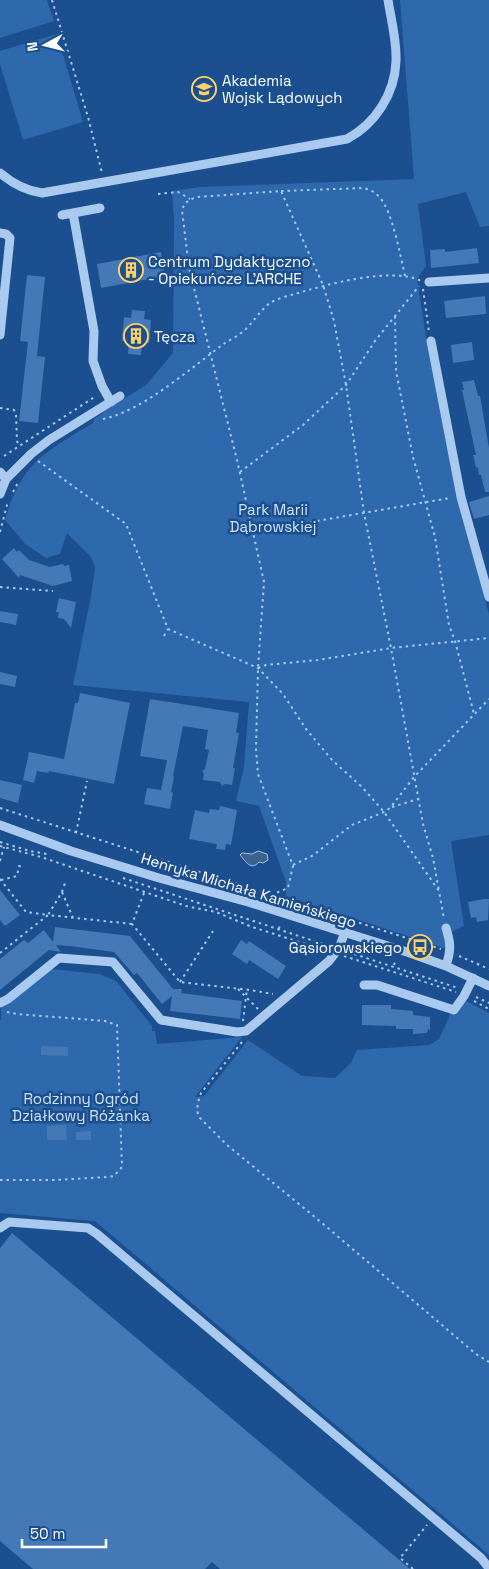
<svg xmlns="http://www.w3.org/2000/svg" width="489" height="1569" font-family="'Space Grotesk',sans-serif">
  <style>
    .green { fill: #2e69ad }
    .water { fill: #3c6290; stroke: #9cc4f0 }
    .building { fill: #4478b7 }
    .lines { fill: none; stroke-linecap: round; stroke-linejoin: round }
    .path { stroke: #a9c9ee; stroke-width: 2; stroke-dasharray: 2.5 4; stroke-linecap: butt }
    .minor { stroke: #a9c9ee; stroke-width: 9 }
    .labels { text-anchor: middle; dominant-baseline: central; stroke-width: 5; stroke-linejoin: round; paint-order: stroke }
    .poi-label { font-size: 15px; fill: #fff; stroke: #1b4f8f; text-anchor: start }
    .park-label { font-size: 15px; fill: #cfe3fa; stroke: #1b4f8f }
    .street-label { font-size: 15px; fill: #fff; stroke: #1b4f8f }
  </style>
  <rect width="100%" height="100%" fill="#1b4f8f"/>
  <!-- green -->
  <path class="green" d="M0 0H47L54 21 0 38Z
    M400 0H489V226L480 227 466 192 418 204 426 266 417 279 429 355 456 494 489 614V835L451 841 464 926 445 935 447 949 286 896V882L259 806 236 801 244 767 249 702 73 685 91 596 95 568 91 557 67 533 60 554 46 558 25 544 5 520C21 463 45 452 93 423L94 419 102 414 103 412 146 385 173 353 174 218 172 191 200 187 414 179Z
    M57 34 83 122 23 140 0 64V51Z
    M52 969 100 974 116 981 152 1026V1031H155L157 1044 242 1037 195 1097 204 1096 248 1040 302 1076 335 1078 351 1063 357 1050 429 1045 439 1039 451 1013 456 1015 466 1001 489 1013V1555L95 1221 0 1213V1020L2 1019H1V1007Z"/>
  <!-- water -->
  <path class="water" d="M258 851 267 854 268 860 263 863 259 862C251 871 246 862 240 855L242 853 252 854Z"/>
  <!-- building -->
  <path class="building" d="M477 248 479 263 431 268 430 250 445 249V252Z
    M161 252 165 276 101 288 97 264Z
    M27 275 45 277 37 356 45 357 38 423 19 421 28 342 20 341Z
    M485 296 486 314 446 318 444 301Z
    M132 310 145 311 144 319 151 320 149 343 142 342 141 355 128 354 129 341H122L124 317 131 318Z
    M472 342 474 360 453 363 451 345Z
    M474 380 478 396H480L489 448V492H485L481 475H479L478 467 476 468 473 455H476L462 390H464L462 382Z
    M489 496V515L474 519 469 502Z
    M14 548 17 552 19 550 29 560 50 567 63 564 64 566 69 565 72 581 53 586 20 575 19 578 2 559Z
    M59 598 76 602 71 628 64 619 58 618 59 612H56Z
    M0 611 18 614 16 625 0 622Z
    M0 672 17 676 15 687 0 684Z
    M80 693 130 703 114 784 49 771 48 773 37 771 34 783 23 780 29 752 64 759 75 703H78Z
    M150 699 239 713 236 733H239L233 768H235L232 785 225 784 222 786 220 782 203 780 204 774 202 771 205 769 209 750 205 749 208 730 183 726 173 776 174 777 171 792 173 793 170 809 144 804 147 788 161 790 167 760 140 756Z
    M0 780 22 785 18 803 0 798Z
    M220 806 237 810 231 845 226 844 225 850 216 849 217 844 189 839 195 810 209 813 210 809 219 810Z
    M0 890 20 915 5 926 0 920Z
    M484 899H489L488 920 477 922 476 917 471 918 468 902Z
    M55 927 130 936 173 989H182L181 993 242 1001 240 1019 170 1011 172 996 162 1004 137 973 134 975 114 952 70 946 56 945 61 952 49 950 0 990V959L24 940 28 943 44 930 53 942Z
    M241 940 247 944 249 941 286 966 278 979 249 960 247 964 232 954Z
    M362 1005H391V1009L413 1011V1015L430 1017V1030L428 1029 427 1033 413 1034V1029H396V1026L362 1025Z
    M41 1046 68 1047V1056L41 1055Z
    M66 1125 67 1140H47V1126Z
    M91 1131V1140H76V1132Z
    M12 1233 410 1569H220L212 1562 205 1569H33L0 1541V1248Z"/>
  <g class="lines">
    <!-- path -->
    <path class="path" d="M52 0 88 117 102 173
      M281 191 364 188C371 190 375 192 380 198 392 210 401 258 405 276
      M158 194 178 192 190 199
      M423 289 429 332
      M395 316 396 371 413 457 435 537 449 625 455 641 474 714
      M0 408 14 410 16 414 17 441 19 446
      M103 419C143 411 192 367 225 343 230 340 236 337 241 333 252 325 259 311 270 303 276 299 287 296 295 294 324 285 393 266 421 281
      M4 456 96 396
      M38 461 126 524 168 629 258 668 283 694 306 729 332 760 362 787 384 812 439 891 444 919
      M240 472 303 425 346 385 375 341 419 286
      M13 492 19 481
      M0 532 8 501
      M253 532 450 498
      M0 587 53 591
      M164 636 168 629
      M258 668 266 665 318 660 391 648 489 638
      M392 807 418 799
      M0 808 441 949
      M76 833 87 781
      M0 842 30 851 47 854
      M0 846 41 857 186 906 216 912 252 927 325 950
      M0 861 4 847
      M293 865 312 856 352 825 384 812 390 808 414 777 489 699
      M123 878 329 946
      M0 879 26 912 48 915 62 892 66 880
      M1 880 17 876 19 866 22 867
      M62 892 73 918
      M144 893 132 924 180 982 250 990 273 994
      M271 895 288 888 293 866 258 774 256 749 258 668 264 582 237 460 189 268 182 210C185 201 190 199 198 197L281 191 323 285 334 321 346 385 364 513 391 648 423 824 433 858 439 891
      M279 929 280 924
      M348 952 458 988
      M0 953 48 915 132 924
      M344 956 456 992
      M459 956 489 969
      M394 965 395 962
      M180 982 213 931
      M238 989 258 1009
      M476 997 489 1003
      M474 1001 489 1009
      M243 1021 247 989
      M242 1042 201 1093 198 1102 197 1111 200 1118 227 1145 322 1223 476 1354 489 1362
      M0 1180H56L108 1177 114 1176 122 1167 117 1025 105 1021 17 1014 7 1012
      M413 1569 400 1558 427 1525"/>
    <!-- minor -->
    <path class="minor" d="M0 173C13 184 26 191 42 193L347 139C375 124 395 94 396 61 397 41 391 19 388 0
      M100 208 73 213 94 331 93 361 102 386 111 402
      M62 215 73 213
      M0 233 6 234 10 238 0 335
      M429 282 489 278
      M431 341 461 497 489 597
      M0 472 6 479 0 494
      M6 479 31 454 49 440 120 396
      M0 825 71 851 159 878 248 902 407 952 446 966 489 986
      M446 928C451 944 451 950 446 966
      M364 985H377L454 1010 464 996 473 978
      M0 1003 8 999 59 958 113 962 161 1020 237 1032 246 1031 329 961 339 948 345 932
      M0 1228 9 1222 88 1228 97 1234 481 1558 489 1568"/>
  </g>
  <!-- icons -->
  <defs>
    <symbol id="university-ring" viewBox="-11 -11 22 22"><circle r="9.5" fill="#1b4f8f" stroke="#ffd166" stroke-width="1.5"/><path d="M0-5L7-2L0 1L-7-2ZM-4 1L0 2.5L4 1V4Q0 6-4 4Z" fill="#ffd166"/></symbol>
    <symbol id="building-ring" viewBox="-11 -11 22 22"><circle r="9.5" fill="#1b4f8f" stroke="#ffd166" stroke-width="1.5"/><path d="M-4-6H4V6H1V3H-1V6H-4ZM-2.5-4.3h1.7v1.8h-1.7ZM.8-4.3h1.7v1.8H.8ZM-2.5-1h1.7V.8h-1.7ZM.8-1h1.7V.8H.8Z" fill="#ffd166"/></symbol>
    <symbol id="bus-ring" viewBox="-11 -11 22 22"><circle r="9.5" fill="#1b4f8f" stroke="#ffd166" stroke-width="1.5"/><path d="M-5-6H5V4H4V6H2V4H-2V6H-4V4H-5ZM-3.5-4V0h7V-4ZM-3.5 1.2v1.5H-2V1.2ZM2 1.2v1.5H3.5V1.2Z" fill="#ffd166"/></symbol>
  </defs>
  <g fill-rule="evenodd">
    <use href="#university-ring" x="190" y="75" width="28" height="28"/>
    <use href="#building-ring" x="117" y="256" width="28" height="28"/>
    <use href="#building-ring" x="122" y="322" width="28" height="28"/>
    <use href="#bus-ring" x="406" y="933" width="28" height="28"/>
  </g>
  <g class="labels">
    <!-- poi labels -->
    <g class="poi-label">
      <text x="222" y="80">Akademia<tspan x="222" dy="17">Wojsk Lądowych</tspan></text>
      <text x="148" y="261">Centrum Dydaktyczno<tspan x="148" dy="17">- Opiekuńcze L'ARCHE</tspan></text>
      <text x="154" y="336">Tęcza</text>
      <text x="402" y="947" text-anchor="end">Gąsiorowskiego</text>
    </g>
    <!-- park labels -->
    <g class="park-label">
      <text x="273" y="509">Park Marii<tspan x="273" dy="17">Dąbrowskiej</tspan></text>
      <text x="81" y="1098">Rodzinny Ogród<tspan x="81" dy="17">Działkowy Różanka</tspan></text>
    </g>
    <!-- street labels -->
    <g class="street-label">
      <text transform="translate(249 890) rotate(17)">Henryka Michała Kamieńskiego</text>
    </g>
  </g>
  <!-- north arrow -->
  <g transform="translate(45 45) rotate(263)" stroke="#1b4f8f" stroke-width="4" paint-order="stroke">
  <path d="M0-4L9 19L0 12L-9 19Z" fill="#ffffff"/>
  <text y="-8" font-size="14" font-weight="bold" text-anchor="middle" fill="#ffffff">N</text>
  </g>
  <!-- scale -->
  <path d="M22 1539v8h84v-8" fill="none" stroke="#ffffff" stroke-width="2.5"/>
  <text x="30" y="1539" font-size="15" fill="#ffffff" stroke="#1b4f8f" stroke-width="4" paint-order="stroke">50 m</text>
</svg>
